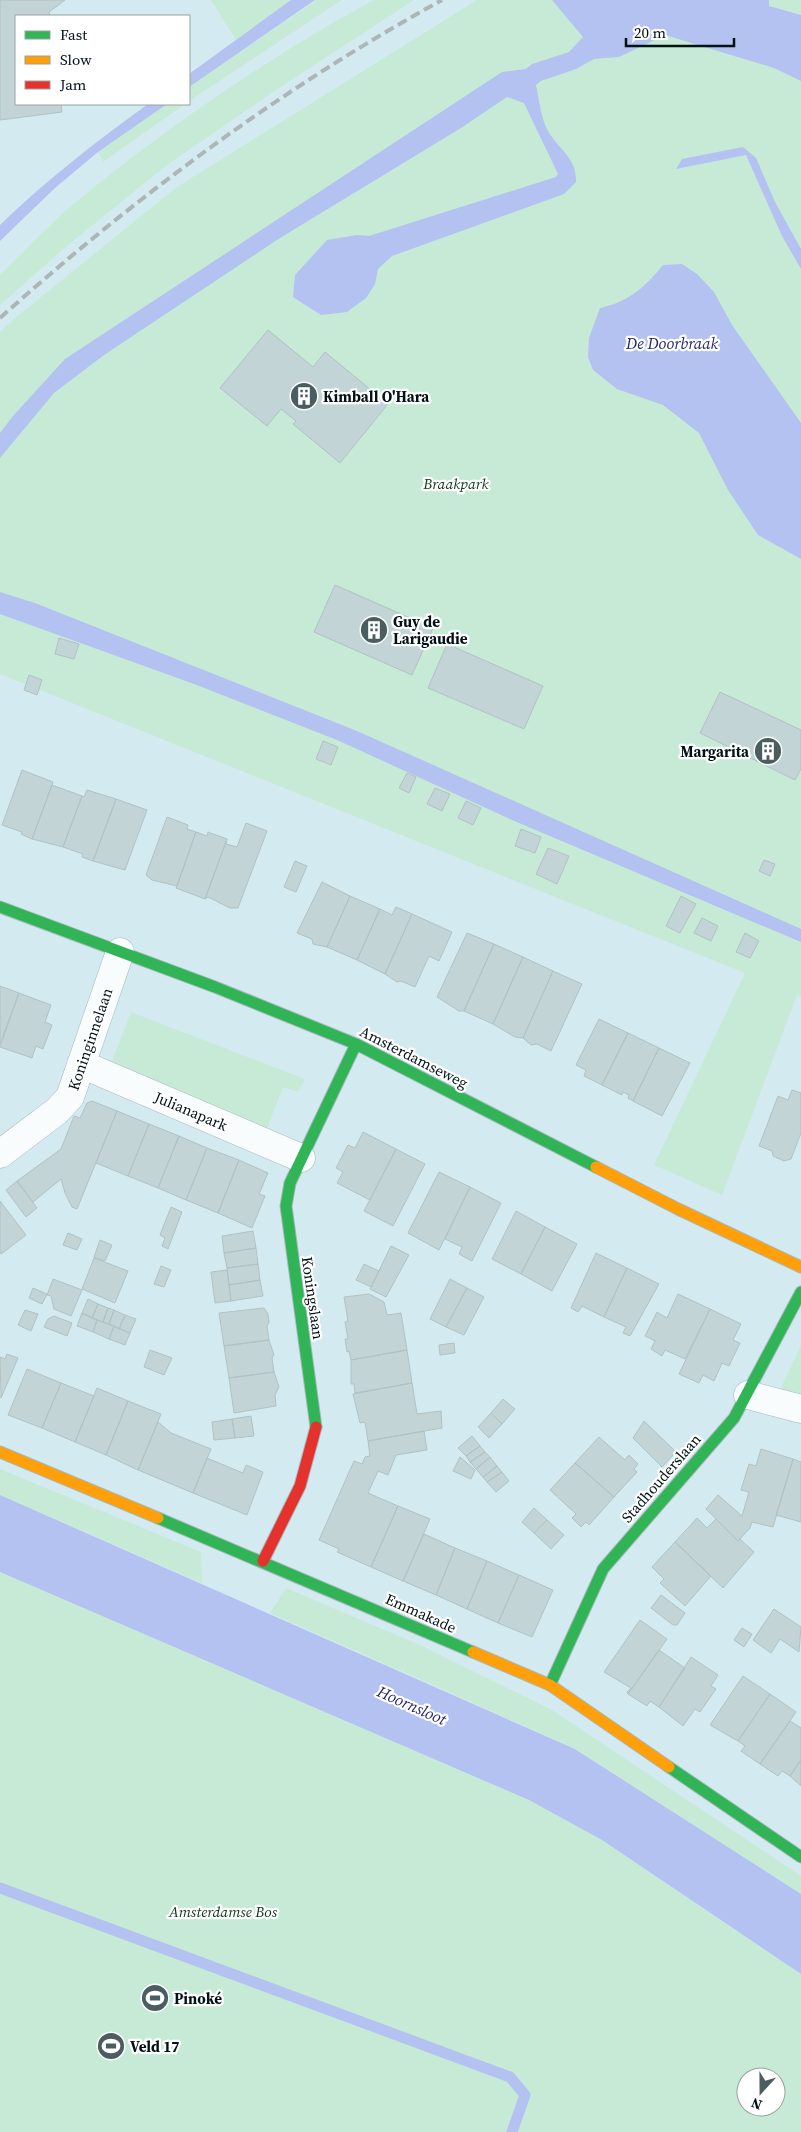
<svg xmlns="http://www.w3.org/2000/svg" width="801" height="2132" font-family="'Source Serif 4',serif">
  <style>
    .green { fill: #c6ead6; fill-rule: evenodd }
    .water { fill: #b3c2f1 }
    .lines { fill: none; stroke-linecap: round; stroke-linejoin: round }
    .stream { stroke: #b3c2f1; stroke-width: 11 }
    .building { fill: #c2d4d5; stroke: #b0c2c3 }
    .street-casing { stroke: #a5b8bc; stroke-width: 29 }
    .fast-casing { stroke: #a5b8bc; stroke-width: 13 }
    .slow-casing { stroke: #a5b8bc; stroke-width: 13 }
    .jam-casing { stroke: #a5b8bc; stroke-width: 13 }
    .street { stroke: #f8fcfd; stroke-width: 28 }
    .fast { stroke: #30b455; stroke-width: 11 }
    .slow { stroke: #ff9f0a; stroke-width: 11 }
    .jam { stroke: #e5322d; stroke-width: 11 }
    .rail { stroke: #aeb5b6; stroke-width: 4; stroke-dasharray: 10 5; stroke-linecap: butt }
    .labels { text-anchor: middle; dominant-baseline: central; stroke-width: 4.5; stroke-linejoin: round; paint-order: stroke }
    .poi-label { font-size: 15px; font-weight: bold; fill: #021114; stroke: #fff; text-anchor: start }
    .park-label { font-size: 15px; font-style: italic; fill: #0e3716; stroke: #fff }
    .street-label { font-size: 15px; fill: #021114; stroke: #fff }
    .water-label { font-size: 16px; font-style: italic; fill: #24266e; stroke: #fff }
  </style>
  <rect width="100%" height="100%" fill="#d3ebf0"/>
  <!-- green -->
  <path class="green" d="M211 0H291L236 40Z
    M317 0H342L189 101V86Z
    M374 0H414L276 90 167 165 68 245 0 305V275C27 249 53 220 82 197 170 125 274 54 374 0Z
    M477 0H801V996L797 995 722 1195 654 1165 745 973 0 674V332L15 318 177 187Z
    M164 104H185L103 162 98 152Z
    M131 1012 305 1079 298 1092 283 1087 265 1134 110 1066Z
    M801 1345V1399L779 1392Z
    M0 1469 201 1552 202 1583 0 1495Z
    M0 1572 529 1800 602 1840 801 1974V2132H0ZM746 2077H776V2107H746Z
    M286 1588 420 1645 552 1710 801 1876V1894L576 1749 402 1671 410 1658 401 1671 270 1613Z"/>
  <!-- water -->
  <path class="water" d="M291 0H315L189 87V74Z
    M552 0H769V6L801 15V81L774 68 665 35 619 57 594 59 576 69 541 81 536 85C539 99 541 119 548 131 559 150 577 158 576 182L564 194 392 256 378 269 375 284 366 298 347 312 321 315 293 297 295 275 327 240 357 235 369 236 556 177 558 174 524 103 507 97 461 128 280 238 104 355 54 393 0 458V433L13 416 65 359 502 72 526 69 532 64 569 52 583 37Z
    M148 104H167L98 152 55 188 0 241V225C46 180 96 142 148 104Z
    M743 147 756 158 775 202 801 249V269L782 236 746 155 676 169 682 159Z
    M682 264 697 274 714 292 732 325 801 423V559L758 535 728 490 699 433 663 405 617 389 593 370 588 357 589 338 600 308C629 302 645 287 663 265Z
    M0 592 35 603 357 731 801 929V942L512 820 337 740 194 684 0 614Z
    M0 1495 575 1749 801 1894V1974L602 1840 529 1800 0 1572Z"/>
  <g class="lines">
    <!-- stream -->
    <path class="stream" d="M0 1888 510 2077 525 2095 512 2132"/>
  </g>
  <!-- building -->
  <path class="building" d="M0 0H65L49 12 50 16H16V104H61L62 112 0 120Z
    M268 330 313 367 325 352 388 404 340 463 293 424 296 421 281 409 267 426 220 388Z
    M335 585 433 628 412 675 314 632Z
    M59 638 79 644 74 659 55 654Z
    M447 644 543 686 524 729 428 688Z
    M29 675 42 680 37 695 24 690Z
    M720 692 801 730V769L795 780 700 733Z
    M323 741 338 747 331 765 316 759Z
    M22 770 53 782 32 839 21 834 22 832 2 825Z
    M407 773 416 777 409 793 399 788Z
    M52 785 82 796 63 847 32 839Z
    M435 788 450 794 442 811 427 804Z
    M87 790 116 799 93 861 82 857 83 854 63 847 82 796 84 797Z
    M116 799 147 810 125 870 93 861Z
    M466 801 481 808 473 825 458 818Z
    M167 817 188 825 187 829 196 832 177 886 152 880 146 875Z
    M246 823 267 831 238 908H230L208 897 205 899 227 839 226 844 237 847Z
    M521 829 541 837 535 853 515 846Z
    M196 832 207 836 208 832 227 839 205 899 176 888Z
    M548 848 569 856 557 884 536 874Z
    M764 860 775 864 770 876 759 871Z
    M295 861 307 866 296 892 284 887Z
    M322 882 350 896 327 947 313 944 312 939 297 933Z
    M350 896 380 909 357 960 327 947Z
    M681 896 696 904 680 933 666 926Z
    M396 907 412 914 385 974 357 960 380 909 392 915Z
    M412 914 452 932 439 961 429 956 415 987 401 981 397 982 385 974Z
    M702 918 718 926 711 941 694 933Z
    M467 933 494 944 464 1011H459L437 997Z
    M745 933 759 941 750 958 736 952Z
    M494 944 523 957 493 1024 464 1011Z
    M523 957 553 971 523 1038 515 1037 493 1024Z
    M553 971 582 984 551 1051 537 1044 531 1045 523 1038Z
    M0 986 19 993 0 1044Z
    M19 993 51 1005 45 1022 52 1025 43 1049 36 1046 32 1058 0 1047Z
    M599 1019 628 1033 602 1085 584 1076 586 1070 576 1065Z
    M628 1033 659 1048 633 1101 628 1098 629 1095 623 1092 622 1095 602 1085Z
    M659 1048 690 1063 662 1116 633 1101Z
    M792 1090 801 1093V1133L791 1159 784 1161 773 1156 772 1151 759 1146 778 1096 788 1100Z
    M92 1101 117 1111 77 1209 72 1207 65 1193 61 1179 33 1202 17 1181 61 1149 74 1116 80 1118 87 1103Z
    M117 1111 149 1124 128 1176 96 1163Z
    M149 1124 179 1136 158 1188 128 1176Z
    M363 1132 396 1149 370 1200 337 1183 343 1172 336 1168 348 1145 355 1148Z
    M179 1136 207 1148 186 1200 158 1188Z
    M207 1148 239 1160 218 1213 186 1200Z
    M396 1149 425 1164 393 1226 364 1211Z
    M239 1160 268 1173 259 1194 265 1196 252 1228 218 1213Z
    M439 1172 470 1187 439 1250 408 1233Z
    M17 1181 37 1208 26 1217 6 1190Z
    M470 1187 501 1203 472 1261 459 1254 462 1247 445 1239Z
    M0 1201 26 1235 1 1254 0 1252Z
    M171 1207 182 1212 168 1249 162 1246 165 1238 160 1235Z
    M516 1211 545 1227 521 1274 492 1259Z
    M545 1227 577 1244 552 1291 521 1274Z
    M253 1231 256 1248 224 1253 222 1236Z
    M68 1233 82 1239 77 1250 63 1245Z
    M100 1240 112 1245 105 1261 94 1257Z
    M391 1246 409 1255 386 1297 370 1289Z
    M256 1248 258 1264 227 1268 224 1253Z
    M596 1253 627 1268 604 1317 582 1306 578 1312 571 1308Z
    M94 1258 128 1271 115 1303 82 1289Z
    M258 1264 260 1280 229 1285 227 1268Z
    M364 1264 379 1271 371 1287 356 1280Z
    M161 1266 171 1270 164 1287 154 1284Z
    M627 1268 659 1284 630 1336 623 1333 626 1327 604 1317Z
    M227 1270 231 1301 215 1303 211 1272Z
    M53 1279 82 1290 71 1316 54 1309 51 1296 47 1295Z
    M450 1279 467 1288 446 1327 430 1319Z
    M260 1280 263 1296 231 1301 229 1285Z
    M33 1288 47 1294 42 1304 29 1298Z
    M467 1288 484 1297 464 1335 446 1327Z
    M369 1294 384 1302 387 1315 401 1313 407 1350 351 1360 349 1351 347 1352 345 1339H348L345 1322 348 1321 344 1297Z
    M678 1294 710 1309 685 1359 665 1350 662 1356 651 1349 655 1341 645 1336 657 1312 667 1318Z
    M88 1299 98 1304 92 1318 82 1313Z
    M98 1304 108 1308 103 1322 92 1318Z
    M108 1308 114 1310 109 1324 103 1322Z
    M264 1308 268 1314 269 1322 267 1326 269 1340 224 1346 219 1313Z
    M710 1309 741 1324 733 1340 740 1343 729 1366 722 1363 714 1381 703 1375 699 1383 679 1374Z
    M25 1310 38 1314 31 1331 18 1325Z
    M114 1310 125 1315 119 1329 109 1324Z
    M82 1313 97 1320 93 1332 77 1326Z
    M125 1315 136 1319 130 1333 119 1329Z
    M54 1316 72 1323 67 1336 44 1327 48 1319Z
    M97 1320 114 1326 109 1339 93 1332Z
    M114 1326 130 1333 125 1345 109 1339Z
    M269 1340 274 1355 272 1358 274 1372 229 1378 224 1346Z
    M454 1343 455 1353 440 1355 439 1345Z
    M150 1350 172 1358 164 1375 144 1367Z
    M407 1350 412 1383 355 1393 354 1384H351V1360Z
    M7 1354 18 1358 1 1398 0 1357 5 1359Z
    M27 1369 61 1383 42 1428 8 1415Z
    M274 1372 279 1387 275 1395 276 1406 234 1413 229 1378Z
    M61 1383 94 1396 75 1442 42 1428Z
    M412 1383 417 1414 441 1411 442 1428 368 1441 365 1422 360 1423 353 1394Z
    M97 1388 128 1401 106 1455 75 1442Z
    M503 1399 515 1409 502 1424 491 1413Z
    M128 1401 161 1414 138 1470 106 1455Z
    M491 1413 502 1424 489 1438 478 1427Z
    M251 1416 254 1436 235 1438 232 1419Z
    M232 1419 235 1438 214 1440 212 1422Z
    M644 1421 676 1452 662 1467 633 1438Z
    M158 1422 171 1433 211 1449 193 1493 138 1470Z
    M424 1431 427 1450 396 1455 388 1475 378 1471 368 1493 398 1506 371 1567 337 1552 339 1549 319 1540 354 1461 362 1464 365 1457 370 1456 368 1441Z
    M472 1436 480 1446 466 1456 458 1448Z
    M599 1437 625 1460 629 1455 638 1464 634 1469 637 1472 614 1497 575 1463Z
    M480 1446 485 1452 470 1462 466 1456Z
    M761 1449 793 1459 773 1527 752 1522 750 1528 738 1541 706 1509 718 1495 742 1516 749 1492 741 1490 749 1464 756 1466Z
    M485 1452 490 1457 476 1469 470 1462Z
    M460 1457 475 1470 471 1479 453 1471Z
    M490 1457 497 1466 483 1477 476 1469Z
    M207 1458 243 1473 246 1465 263 1472 247 1515 193 1493Z
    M793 1459 801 1462V1522L776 1515Z
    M575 1463 614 1497 589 1525 586 1522 581 1527 572 1518 576 1514 550 1490Z
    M497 1466 502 1472 487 1482 483 1477Z
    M502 1472 509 1481 496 1492 487 1482Z
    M398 1506 430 1519 403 1581 371 1567Z
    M534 1508 547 1520 534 1533 522 1522Z
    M697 1518 707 1528 716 1519 738 1541 740 1539 754 1552 723 1588 675 1542Z
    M547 1520 564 1535 551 1549 534 1533Z
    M424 1534 455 1548 436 1595 403 1581Z
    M675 1542 711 1576 685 1606 660 1583 664 1579 652 1567Z
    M455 1548 487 1561 467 1609 436 1595Z
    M487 1561 519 1575 498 1623 467 1609Z
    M519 1575 553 1590 532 1637 498 1623Z
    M661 1595 685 1613 677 1625H673L651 1608Z
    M774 1609 801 1627 799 1652 780 1639 771 1653 753 1640Z
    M640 1620 667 1639 628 1694 627 1692 631 1688 604 1672Z
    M742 1628 752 1634 744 1647 734 1640Z
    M659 1650 685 1668 659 1707 650 1701 647 1706 628 1694Z
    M691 1657 718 1675 711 1686 716 1689 700 1712 695 1709 683 1726 659 1707Z
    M743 1676 770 1694 738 1741 710 1725Z
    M770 1694 796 1712 760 1764 741 1751 745 1746 738 1741Z
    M790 1721 801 1728V1760L790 1776 782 1771 778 1776 760 1764Z
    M801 1760V1786L790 1776Z"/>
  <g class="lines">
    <defs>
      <path id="street" d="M81 1064 301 1158
        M0 1154 57 1111 70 1097 120 952
        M748 1395 801 1409"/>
      <path id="fast" d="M0 907 215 987 356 1044 596 1167
        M316 1427 286 1206 290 1183 356 1044
        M158 1518 473 1652
        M550 1685 603 1569 734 1418 801 1292
        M669 1767 801 1857"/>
      <path id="slow" d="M596 1167 678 1209 801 1267
        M0 1452 158 1518
        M473 1652 550 1685 669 1767"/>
      <path id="jam" d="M263 1561 300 1486 316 1427"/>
    </defs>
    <!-- street casing -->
    <use href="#street" class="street-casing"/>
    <!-- fast casing -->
    <use href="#fast" class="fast-casing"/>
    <!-- slow casing -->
    <use href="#slow" class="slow-casing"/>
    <!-- jam casing -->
    <use href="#jam" class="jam-casing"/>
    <!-- street -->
    <use href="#street" class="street"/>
    <!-- fast -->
    <use href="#fast" class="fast"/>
    <!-- slow -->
    <use href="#slow" class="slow"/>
    <!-- jam -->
    <use href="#jam" class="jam"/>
    <!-- rail -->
    <path class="rail" d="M0 318C135 197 282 88 442 0"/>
  </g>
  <!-- icons -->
  <defs>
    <symbol id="building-disc" viewBox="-11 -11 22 22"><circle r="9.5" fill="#4b5d61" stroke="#fff"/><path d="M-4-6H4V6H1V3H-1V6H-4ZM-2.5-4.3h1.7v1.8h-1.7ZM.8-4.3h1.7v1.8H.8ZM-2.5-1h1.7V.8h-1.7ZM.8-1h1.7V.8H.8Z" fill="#fff"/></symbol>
    <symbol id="stadium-disc" viewBox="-11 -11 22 22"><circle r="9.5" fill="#4b5d61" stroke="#fff"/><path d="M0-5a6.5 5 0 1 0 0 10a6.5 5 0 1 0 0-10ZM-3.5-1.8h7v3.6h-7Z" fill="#fff"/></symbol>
  </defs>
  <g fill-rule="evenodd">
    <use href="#building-disc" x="288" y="380" width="32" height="32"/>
    <use href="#building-disc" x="358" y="614" width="32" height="32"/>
    <use href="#building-disc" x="752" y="735" width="32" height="32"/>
    <use href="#stadium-disc" x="139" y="1982" width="32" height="32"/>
    <use href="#stadium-disc" x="95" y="2030" width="32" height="32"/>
  </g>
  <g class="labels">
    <!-- poi labels -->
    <g class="poi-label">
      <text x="323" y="396">Kimball O'Hara</text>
      <text x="393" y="621">Guy de<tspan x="393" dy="17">Larigaudie</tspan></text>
      <text x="749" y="751" text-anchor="end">Margarita</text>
      <text x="174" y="1998">Pinoké</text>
      <text x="130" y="2046">Veld 17</text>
    </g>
    <!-- park labels -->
    <g class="park-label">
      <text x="456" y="483">Braakpark</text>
      <text x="223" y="1911">Amsterdamse Bos</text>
    </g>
    <!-- street labels -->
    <g class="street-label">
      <text transform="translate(90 1039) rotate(-71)">Koninginnelaan</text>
      <text transform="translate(414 1057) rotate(27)">Amsterdamseweg</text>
      <text transform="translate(191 1111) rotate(23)">Julianapark</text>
      <text transform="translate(313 1298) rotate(82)">Koningslaan</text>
      <text transform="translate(661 1478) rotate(-49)">Stadhouderslaan</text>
      <text transform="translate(421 1613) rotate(24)">Emmakade</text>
    </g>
    <!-- water labels -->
    <g class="water-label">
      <text x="672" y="343">De Doorbraak</text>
      <text transform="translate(412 1705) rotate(24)">Hoornsloot</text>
    </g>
  </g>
  <!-- legend -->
  <rect x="15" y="15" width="175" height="90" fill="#ffffff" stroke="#9aa0a1"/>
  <rect x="25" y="31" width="25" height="8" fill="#30b455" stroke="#9aa0a1"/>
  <text x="60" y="40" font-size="15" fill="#021114">Fast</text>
  <rect x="25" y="56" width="25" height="8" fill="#ff9f0a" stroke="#9aa0a1"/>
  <text x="60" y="65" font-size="15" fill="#021114">Slow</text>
  <rect x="25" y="81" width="25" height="8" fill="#e5322d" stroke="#9aa0a1"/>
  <text x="60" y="90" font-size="15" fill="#021114">Jam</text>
  <!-- north arrow -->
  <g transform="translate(761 2092) rotate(201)"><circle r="24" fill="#ffffff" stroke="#9aa0a1"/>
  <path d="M0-4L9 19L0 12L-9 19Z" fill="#4b5d61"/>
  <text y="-8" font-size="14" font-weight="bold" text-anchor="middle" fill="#021114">N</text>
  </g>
  <!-- scale -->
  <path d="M626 38v8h108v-8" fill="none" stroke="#021114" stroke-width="2.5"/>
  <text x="634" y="38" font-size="15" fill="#021114" stroke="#ffffff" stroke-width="4" paint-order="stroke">20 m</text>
</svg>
